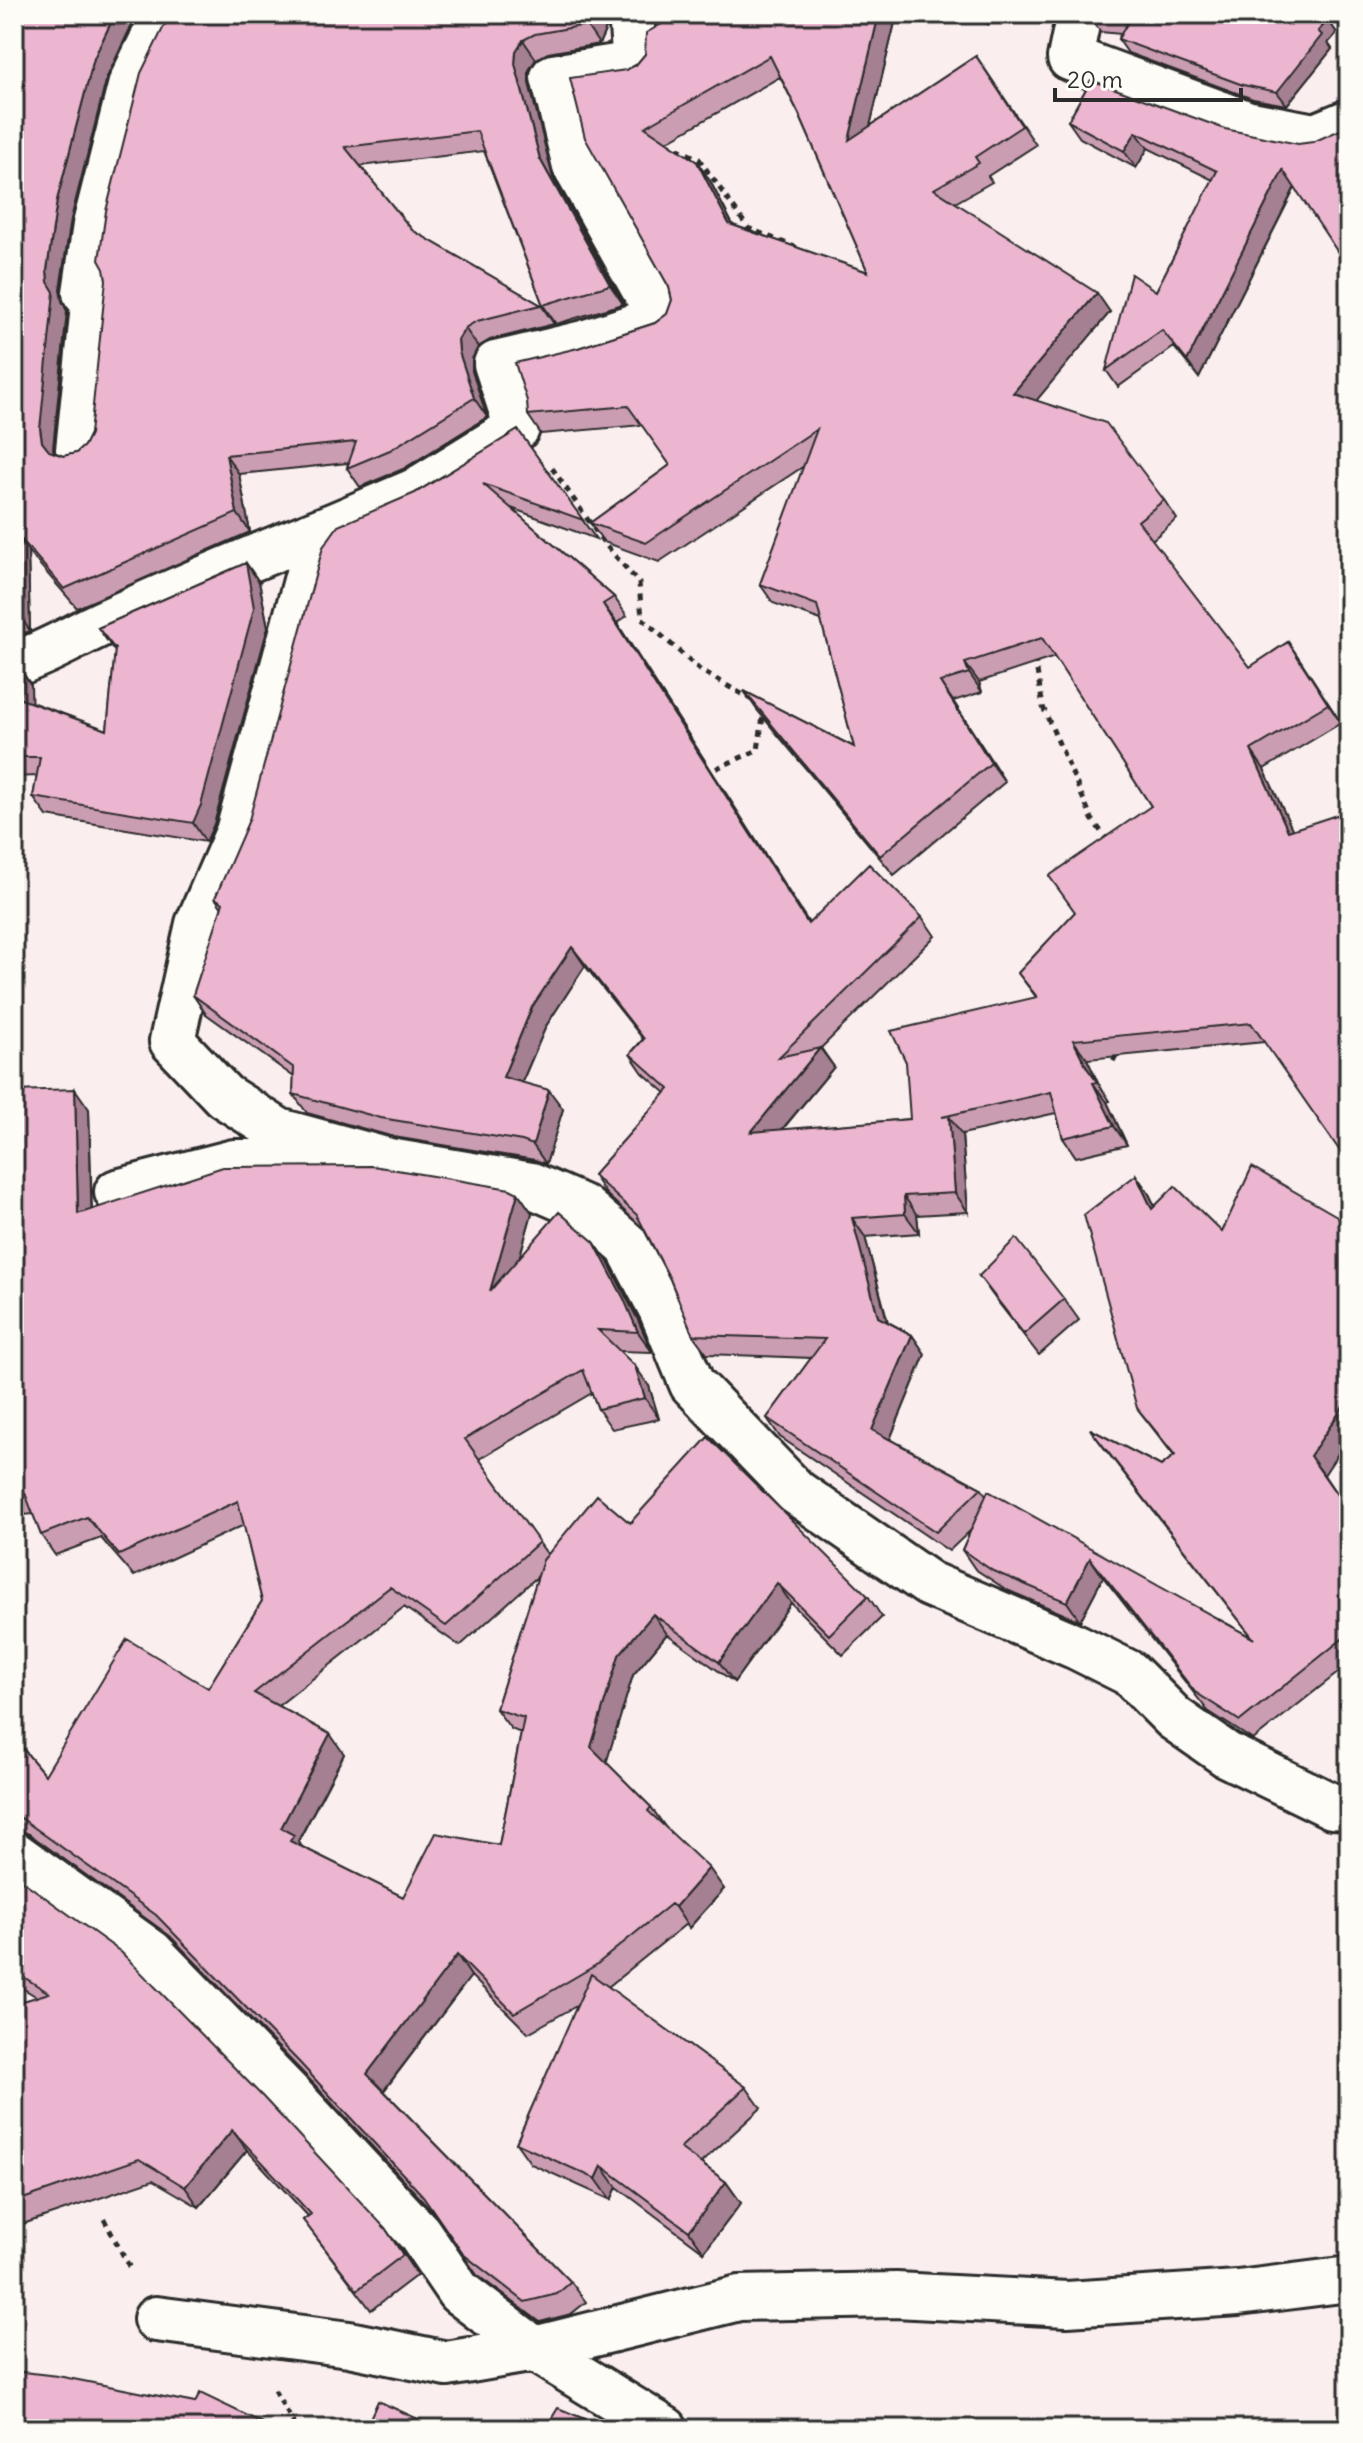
<svg xmlns="http://www.w3.org/2000/svg" width="1363" height="2443" font-family="Delius,sans-serif">
  <style>
    .lines { fill: none; stroke-linecap: round; stroke-linejoin: round }
    .minor-casing { stroke: #2b2b2b; stroke-width: 50 }
    .path { stroke: #2b2b2b; stroke-width: 5; stroke-dasharray: 6 6; stroke-linecap: butt }
    .minor { stroke: #fdfcf7; stroke-width: 44 }
    .wall { fill: #cb9db3; stroke: #2b2b2b; stroke-width: 2; fill-rule: evenodd }
    .shaded-wall { fill: #a57f92; stroke: #2b2b2b; stroke-width: 2 }
    .building { fill: #ecb6d0; stroke: #2b2b2b; stroke-width: 2; fill-rule: evenodd }
  </style>
  <rect width="100%" height="100%" fill="#faeeef"/>
  <filter id="ink" filterUnits="userSpaceOnUse"><feTurbulence type="fractalNoise" baseFrequency=".0125" numOctaves="2"/><feDisplacementMap in="SourceGraphic" scale="16" xChannelSelector="R" yChannelSelector="G"/><feConvolveMatrix kernelMatrix="1 2 1 2 8 2 1 2 1" color-interpolation-filters="sRGB"/></filter>
  <g filter="url(#ink)">
    <g class="lines">
      <defs>
        <path id="minor" d="M1079 14 1070 58 1246 123 1315 136 1349 122
          M78 450 94 296 85 293 95 225 131 83 165 14
          M14 664C45 654 73 637 103 623 179 588 257 556 335 525
          M389 1161 279 1131 224 1096 172 1041 198 924 238 832 313 555 335 525 415 491 517 428 496 364 584 343 660 318 575 166 553 77 635 64 631 14
          M117 1192 234 1162 389 1161 531 1185 584 1208 628 1246 661 1309 692 1384 796 1492 929 1584 1077 1647 1129 1673 1174 1718 1227 1755 1332 1806 1349 1807
          M14 1854 152 1953 295 2100 419 2233 459 2292 534 2349 665 2429
          M156 2319 349 2344 447 2364 534 2349 739 2298 896 2295 1067 2304 1238 2293 1349 2279"/>
      </defs>
      <!-- minor casing -->
      <use href="#minor" class="minor-casing"/>
      <!-- path -->
      <path class="path" d="M666 143 699 159 748 228 797 248
        M552 468 604 543 639 583 642 618 700 670 752 700
        M1035 659 1043 707 1092 819 1108 841
        M707 775 708 772 758 750 764 710
        M1113 1061 1119 1050
        M104 2219 132 2272
        M274 2390 297 2429"/>
      <!-- minor -->
      <use href="#minor" class="minor"/>
    </g>
    <!-- wall -->
    <path class="wall" d="M14 14 107 77 71 219 60 289 62 301 67 311 53 448 54 452 63 456 76 453 84 446 90 434 170 14 607 26 599 44 548 53 536 59 529 70V83L553 178 623 304 556 324 543 305 484 151 360 166 412 230 541 305 554 324 490 340 478 347 472 359V371L487 417 403 469 360 487 347 468 348 463 239 474 250 532 77 608 28 551 30 631 14 637Z
      M679 14H897L870 126 976 56 1036 145 988 176 992 182 955 203 1110 312 1036 400 1164 500 1177 519 1152 540 1250 667 1288 642 1341 723 1264 769 1292 830 1264 1042 1087 1059 1098 1083 1110 1101 1107 1102 1127 1145 1076 1157 1063 1138 1056 1113 962 1134 968 1212 917 1215 919 1233 865 1237 888 1322 912 1335 925 1354 890 1439 981 1488 986 1495 1252 1637 1104 1448 1090 1429 1161 1466 1174 1456 1137 1408 1136 1175 1149 1194 1155 1206 1324 1475 1349 1512V1664L1253 1740 1208 1711 1103 1577 1080 1621 1007 1590 975 1569 962 1550 971 1530 949 1551 780 1437 767 1418 811 1358 707 1354 693 1335 670 1279 643 1228 606 1194 593 1175 666 1093 643 1073 630 1054 643 1039 585 966 546 1026 522 1082 563 1109 546 1164 535 1160 394 1137 307 1113 293 1094 294 1077 206 1014 193 995 222 908 215 898 415 493 518 430 596 539 511 508 614 597 627 616 617 623 809 923 922 917 935 936 821 1048 834 1067 782 1130 910 1119 1036 997 1018 973 1075 912 1151 806 1055 657 979 682 982 692 953 701 1005 782 894 875 757 710 744 691 854 747 821 620 773 603 760 584 804 466 659 562 604 542 590 523 670 465 642 425 541 434 528 415 578 348 655 323 667 314 672 300 626 70 636 65ZM780 77 799 114 868 272 733 225 710 181 697 162 666 142Z
      M960 14H992L988 24Z
      M1091 19 1328 20 1337 33 1328 43 1332 49 1287 105 1253 99 1128 53 1118 39 1121 34 1101 32Z
      M1091 80 1295 188 1199 378 1174 347 1118 387 1106 370 1156 291 1213 180 1148 148 1136 168 1080 138 1068 121Z
      M246 563 259 582 268 627 214 824 206 842 47 816 33 797 37 776 14 777V666H18L31 685V702L107 730 115 652 98 628Z
      M14 1091 89 1109 92 1210 518 1193 532 1213 520 1256 594 1242 608 1262 638 1320 652 1352 619 1351 649 1386 659 1419 612 1429 598 1409 592 1393 479 1459 548 1555 630 1523 868 1596 882 1617 843 1655 791 1603 734 1682 667 1634 633 1675 606 1762 651 1807 666 1828 724 1889 689 1928 686 1924 608 1987 746 2087 761 2108 701 2163 726 2182 741 2203 704 2252 617 2187 611 2200 531 2164 516 2143 578 2005 528 2033 471 1976 384 2091 571 2282 586 2302 571 2314 540 2322 477 2275 436 2215 313 2083 170 1936 29 1834 17 1829 14 1830V1738L45 1775 208 1688 262 1601 244 1525 134 1576 101 1538 55 1555 41 1535 33 1514 14 1516ZM538 1576 496 1709 511 1729 521 1733 499 1845 403 1897 302 1847 298 1842 344 1754 278 1706 404 1607 460 1646Z
      M979 1276 1064 1299 1079 1320 1039 1355 994 1297Z
      M14 1875 385 2228 417 2275 371 2310 303 2220 308 2216 247 2150 199 2207 153 2180 14 2227V2004L37 1997 14 1983Z"/>
    <!-- shaded-wall -->
    <path class="shaded-wall" d="M115 14H137L107 77 71 219 60 289 62 301 67 311 53 448 56 461 42 442 40 429 48 282 47 270 57 200 94 58Z
      M591 14H608L607 26 599 44 586 25Z
      M879 14H897L862 159 849 140Z
      M981 14H992L988 24Z
      M1328 20 1337 33 1328 43 1332 49 1287 105 1277 92 1318 31Z
      M523 40 536 59 529 70V83L553 178 623 304 610 285 540 159 515 64 516 51Z
      M1136 132 1148 148 1136 168 1124 151Z
      M697 162 710 181 742 243 729 224Z
      M1283 170 1295 187 1199 378 1187 361Z
      M1097 293 1110 312 1027 412 1013 393Z
      M465 328 478 347 472 359V371L487 417 474 398 459 352 458 340Z
      M226 455 239 474 250 532 237 513Z
      M15 532 28 551 30 631 17 612Z
      M246 563 259 582 268 627 214 824 206 842 193 823Z
      M603 604 617 623 821 943 808 924Z
      M1288 642 1301 661 1341 723 1328 704Z
      M965 663 979 682 982 692 969 673Z
      M18 666 31 685 32 717 18 698Z
      M940 682 953 701 1005 782 991 763Z
      M1251 750 1264 769 1302 850 1288 831Z
      M572 947 585 966 546 1026 516 1096 503 1077 532 1007Z
      M1073 1040 1087 1059 1098 1083 1087 1068Z
      M820 1048 834 1067 764 1151 751 1132Z
      M1093 1083 1107 1102 1127 1145 1114 1126Z
      M75 1089 89 1109 92 1235 78 1214Z
      M549 1090 563 1109 546 1164 533 1145Z
      M949 1116 962 1135 968 1212 955 1193Z
      M1136 1175 1149 1194 1165 1228 1152 1209Z
      M518 1193 532 1213 504 1311 490 1291Z
      M904 1196 917 1215 919 1233 905 1214Z
      M852 1218 865 1237 891 1336 878 1317Z
      M594 1242 608 1262 638 1320 652 1352 638 1332Z
      M912 1335 925 1354 886 1449 872 1430Z
      M635 1366 649 1386 659 1419 645 1398Z
      M1349 1398V1437L1324 1475 1310 1456Z
      M1090 1558 1103 1577 1080 1621 1067 1602Z
      M777 1583 791 1603 734 1682 719 1662Z
      M653 1614 667 1634 633 1675 605 1767 591 1747 619 1655Z
      M330 1734 344 1754 298 1841 308 1855 304 1861 281 1828Z
      M709 1868 724 1889 689 1928 675 1907Z
      M457 1955 471 1976 381 2094 367 2074Z
      M232 2130 247 2150 199 2207 185 2187Z
      M602 2166 617 2187 611 2200 596 2179Z
      M726 2182 741 2203 704 2252 689 2231Z"/>
    <!-- building -->
    <path class="building" d="M14 14H115L94 58 57 200 47 270 48 282 54 292 40 429 42 442 49 451 63 456 76 453 84 446 90 434 106 280 104 269 99 260 106 211 141 73 170 14H591L586 25 535 34 523 40 516 51 515 64 540 159 610 285 543 305 477 131 345 147 412 230 541 305 477 321 465 328 458 340 459 352 474 398 390 450 347 468 356 442 226 455 237 513 64 589 15 532 17 612 14 613Z
      M679 14H879L849 140 976 56 1022 126 975 157 979 163 934 189 1097 293 1013 393 1106 423 1164 500 1138 521 1250 667 1288 642 1328 704 1251 750 1288 831 1349 811V1164L1251 1023 1073 1040 1087 1068 1097 1082 1093 1083 1114 1126 1063 1138 1051 1092 942 1117 949 1116 955 1193 904 1196 905 1214 852 1218 878 1317 912 1335 872 1430 981 1488 936 1532 767 1418 825 1339 693 1335 670 1279 637 1215 593 1175 669 1089 630 1054 644 1039 572 947 532 1007 503 1077 549 1090 533 1145 522 1141 381 1118 293 1094 294 1068 193 995 223 903 215 898 249 820 323 547 338 526 415 493 518 430 583 520 483 484 614 597 603 604 808 924 869 864 922 917 779 1057 820 1048 751 1132 910 1119 906 1062 891 1031 1037 997 1018 973 1075 912 1049 876 1151 806 1042 638 965 663 969 673 940 682 991 763 880 856 744 691 854 747 817 605 760 584 817 429 646 543 590 523 670 465 628 406 528 415 527 401 515 363 578 348 655 323 667 314 672 300 669 287 585 138 570 78 626 70 636 65 645 54 646 33ZM770 56 799 114 868 272 729 224 697 162 645 127Z
      M1092 14H1317L1328 20 1318 31 1322 35 1277 92 1243 85 1118 39 1128 22 1091 19Z
      M1091 80 1225 129 1298 144 1313 142 1349 126V269L1283 170 1187 361 1162 330 1106 370 1131 274 1156 291 1217 171 1136 132 1124 151 1068 121Z
      M246 563 254 608 201 805 193 823 33 797 40 757H14V666H18V698L107 730 115 649 98 628Z
      M75 1089 78 1214 223 1167 373 1166 510 1189 518 1193 490 1291 559 1212 594 1242 624 1299 638 1332 598 1330 635 1366 645 1398 598 1409 583 1370 465 1439 539 1542 446 1626 390 1587 254 1693 330 1734 281 1828 294 1835 290 1841 403 1897 436 1833 499 1845 524 1718 496 1709 543 1560 597 1495 630 1523 708 1437 868 1596 829 1635 777 1583 719 1662 653 1614 619 1655 591 1747 651 1807 648 1811 709 1868 675 1907 671 1904 596 1965 514 2013 457 1955 367 2074 571 2282 557 2294 525 2302 463 2254 423 2196 299 2062 156 1915 14 1813V1738L45 1775 127 1639 208 1688 262 1601 238 1501 119 1555 87 1517 41 1535 25 1493 14 1494V1091Z
      M1252 1167 1349 1223V1398L1310 1456 1349 1512V1638L1346 1636 1240 1721 1195 1692 1090 1558 1067 1602 993 1571 962 1550 988 1491 1254 1639 1090 1429 1161 1466 1175 1455 1137 1408 1084 1215 1136 1175 1152 1209 1175 1186 1222 1232Z
      M1016 1238 1064 1299 1024 1334 979 1276Z
      M14 1875 121 1952 263 2097 385 2228 403 2255 357 2290 303 2220 311 2214 232 2130 185 2187 139 2159 14 2202V2004L49 1993 14 1971Z
      M591 1974 746 2087 680 2148 726 2182 689 2231 602 2166 596 2179 516 2143Z
      M14 2371 58 2376 195 2403 200 2393 275 2429H14Z
      M378 2401 440 2429H365Z
      M558 2408 609 2429H545Z"/>
  </g>
  <!-- margin -->
  <rect width="1363" height="2443" fill="none" stroke="#fdfcf7" stroke-width="48"/>
  <rect x="24" y="24" width="1315" height="2395" fill="none" stroke="#2b2b2b" stroke-width="3" filter="url(#ink)"/>
  <!-- scale -->
  <path d="M1055 88v12h186v-12" fill="none" stroke="#2b2b2b" stroke-width="4"/>
  <text x="1067" y="88" font-size="24" fill="#2b2b2b" stroke="#fdfcf7" stroke-width="6" paint-order="stroke">20 m</text>
</svg>
